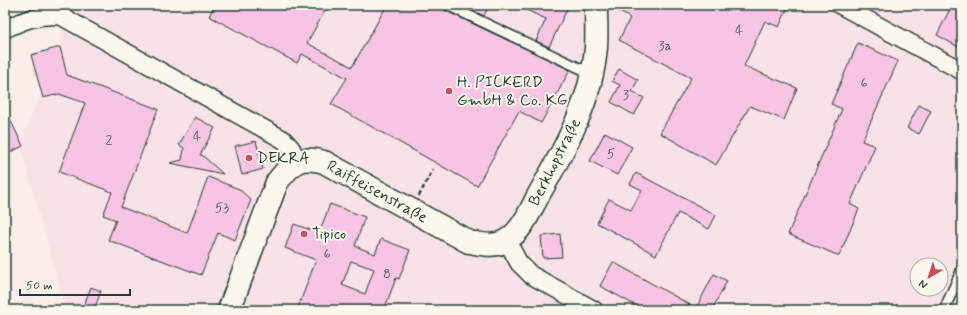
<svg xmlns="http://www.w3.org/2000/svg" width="967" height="315" font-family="Mynerve,sans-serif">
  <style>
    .built { fill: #f9e1e8; fill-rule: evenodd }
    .building { fill: #f7c4e4; stroke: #1f3d34; fill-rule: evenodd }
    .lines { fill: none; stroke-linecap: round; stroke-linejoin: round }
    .service-casing { stroke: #1f3d34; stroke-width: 12 }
    .minor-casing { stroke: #1f3d34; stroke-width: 20 }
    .secondary-casing { stroke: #1f3d34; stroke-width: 25 }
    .path { stroke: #1f3d34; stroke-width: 2.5; stroke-dasharray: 4 3; stroke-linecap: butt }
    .service { stroke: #fbf7ec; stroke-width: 9 }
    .minor { stroke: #fbf7ec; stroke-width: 17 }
    .secondary { stroke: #fbf7ec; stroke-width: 22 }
    .poi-dot { fill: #d1495b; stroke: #fbf7ec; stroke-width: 1.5 }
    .labels { text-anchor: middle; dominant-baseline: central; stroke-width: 4; stroke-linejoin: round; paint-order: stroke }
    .number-label { font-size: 14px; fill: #555f60 }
    .poi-label { font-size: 16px; fill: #1f3d34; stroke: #fbf7ec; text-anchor: start }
    .street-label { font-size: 16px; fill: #1f3d34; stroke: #fbf7ec }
  </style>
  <rect width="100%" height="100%" fill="#faedea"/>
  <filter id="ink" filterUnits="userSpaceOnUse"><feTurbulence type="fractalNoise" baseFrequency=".025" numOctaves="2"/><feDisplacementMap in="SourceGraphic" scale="8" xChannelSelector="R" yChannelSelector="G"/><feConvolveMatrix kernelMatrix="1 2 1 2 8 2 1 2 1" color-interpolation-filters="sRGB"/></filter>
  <g filter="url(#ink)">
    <!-- built -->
    <path class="built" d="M67 5H962V310H66L20 144 60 47ZM917 265H941V289H917Z"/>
    <!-- building -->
    <path class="building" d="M215 5H328L307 43 352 67 387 5H441L444 10 570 70 541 123 519 111 477 186 331 104 347 78 302 54 297 63 209 16Z
      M461 5H489L484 16Z
      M515 5H569L549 47 536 41 546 19Z
      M608 5H789L779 27 765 21 744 66 797 88 784 120 750 106 716 165 660 133 691 78 619 40 630 18Z
      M952 5H962V49L937 35Z
      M858 43 898 61 862 141 875 146 850 204 859 209 839 256 788 234 842 109 831 104Z
      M60 47 67 75 158 109 121 207 187 233 208 177 239 189 251 200 235 240 218 233 201 275 108 240 116 220 103 215 112 192 59 172 85 103 59 94 43 98 31 55Z
      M619 69 638 80 632 91 644 98 634 115 611 102 620 85 612 81Z
      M919 105 931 111 919 134 907 128Z
      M5 109 23 146 5 155Z
      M195 117 215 128 200 155H202L223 174 170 163 182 160 184 148 179 145Z
      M605 132 632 147 617 175 590 161Z
      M256 141 263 169 242 175 235 146Z
      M636 173 716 215 709 229 678 213 656 255 597 223 609 199 631 210 642 190 630 184Z
      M330 204 365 217 355 246 375 254 381 239 410 250 399 279 396 278 384 310H297L316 260 285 248 294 224 319 233ZM351 261 374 269 365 294 342 285Z
      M560 234 562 257 543 258 541 236Z
      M613 262 696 308 714 274 727 281 712 310H644L600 286Z
      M91 287 101 291 94 310H82Z"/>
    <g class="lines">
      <defs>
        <path id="service" d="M447 5 592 74
          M944 310 962 269"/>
        <path id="minor" d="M840 5 962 71
          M5 29C24 20 39 14 61 16L284 140 291 148 297 160
          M507 241 519 263 531 275 594 310"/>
        <path id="secondary" d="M229 310 277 182C293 162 299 155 324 162L469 242C482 244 495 248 507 240 522 231 530 211 538 196 564 150 592 101 596 47 597 33 596 19 596 5"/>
      </defs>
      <!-- service casing -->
      <use href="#service" class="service-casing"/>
      <!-- minor casing -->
      <use href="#minor" class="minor-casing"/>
      <!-- secondary casing -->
      <use href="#secondary" class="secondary-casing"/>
      <!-- path -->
      <path class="path" d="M419 196 433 169"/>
      <!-- service -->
      <use href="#service" class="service"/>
      <!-- minor -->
      <use href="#minor" class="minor"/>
      <!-- secondary -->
      <use href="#secondary" class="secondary"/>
    </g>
  </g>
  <!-- markers -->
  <g class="poi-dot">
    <circle cx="449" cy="91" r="4"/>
    <circle cx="249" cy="158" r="4"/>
    <circle cx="304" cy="234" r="4"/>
  </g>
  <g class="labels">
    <!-- number labels -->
    <g class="number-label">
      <text x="739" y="31">4</text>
      <text x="665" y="46">3a</text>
      <text x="864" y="83">6</text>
      <text x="626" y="95">3</text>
      <text x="197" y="137">4</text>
      <text x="109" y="140">2</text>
      <text x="611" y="154">5</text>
      <text x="222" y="208">53</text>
      <text x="327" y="254">6</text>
      <text x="387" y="274">8</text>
    </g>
    <!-- poi labels -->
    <g class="poi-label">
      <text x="457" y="82">H. PICKERD<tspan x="457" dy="18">GmbH &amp; Co. KG</tspan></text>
      <text x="257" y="158">DEKRA</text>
      <text x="312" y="234">Tipico</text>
    </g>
    <!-- street labels -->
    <g class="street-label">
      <text transform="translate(555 162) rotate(-63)">Berkhopstraße</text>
      <text transform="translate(377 192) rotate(29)">Raiffeisenstraße</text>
    </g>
  </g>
  <!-- margin -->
  <rect width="967" height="315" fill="none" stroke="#fbf7ec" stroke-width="20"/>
  <rect x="10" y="10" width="947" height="295" fill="none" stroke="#1f3d34" stroke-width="1.5" filter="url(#ink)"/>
  <!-- north arrow -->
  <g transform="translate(929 277) rotate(219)"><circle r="19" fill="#fbf7ec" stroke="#a3ada2"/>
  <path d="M0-3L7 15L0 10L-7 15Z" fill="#d1495b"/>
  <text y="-6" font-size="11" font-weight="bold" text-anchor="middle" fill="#1f3d34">N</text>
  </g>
  <!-- scale -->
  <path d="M20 289v6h110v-6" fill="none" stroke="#1f3d34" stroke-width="2"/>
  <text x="26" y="289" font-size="12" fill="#1f3d34" stroke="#fbf7ec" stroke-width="3" paint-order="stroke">50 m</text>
</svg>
